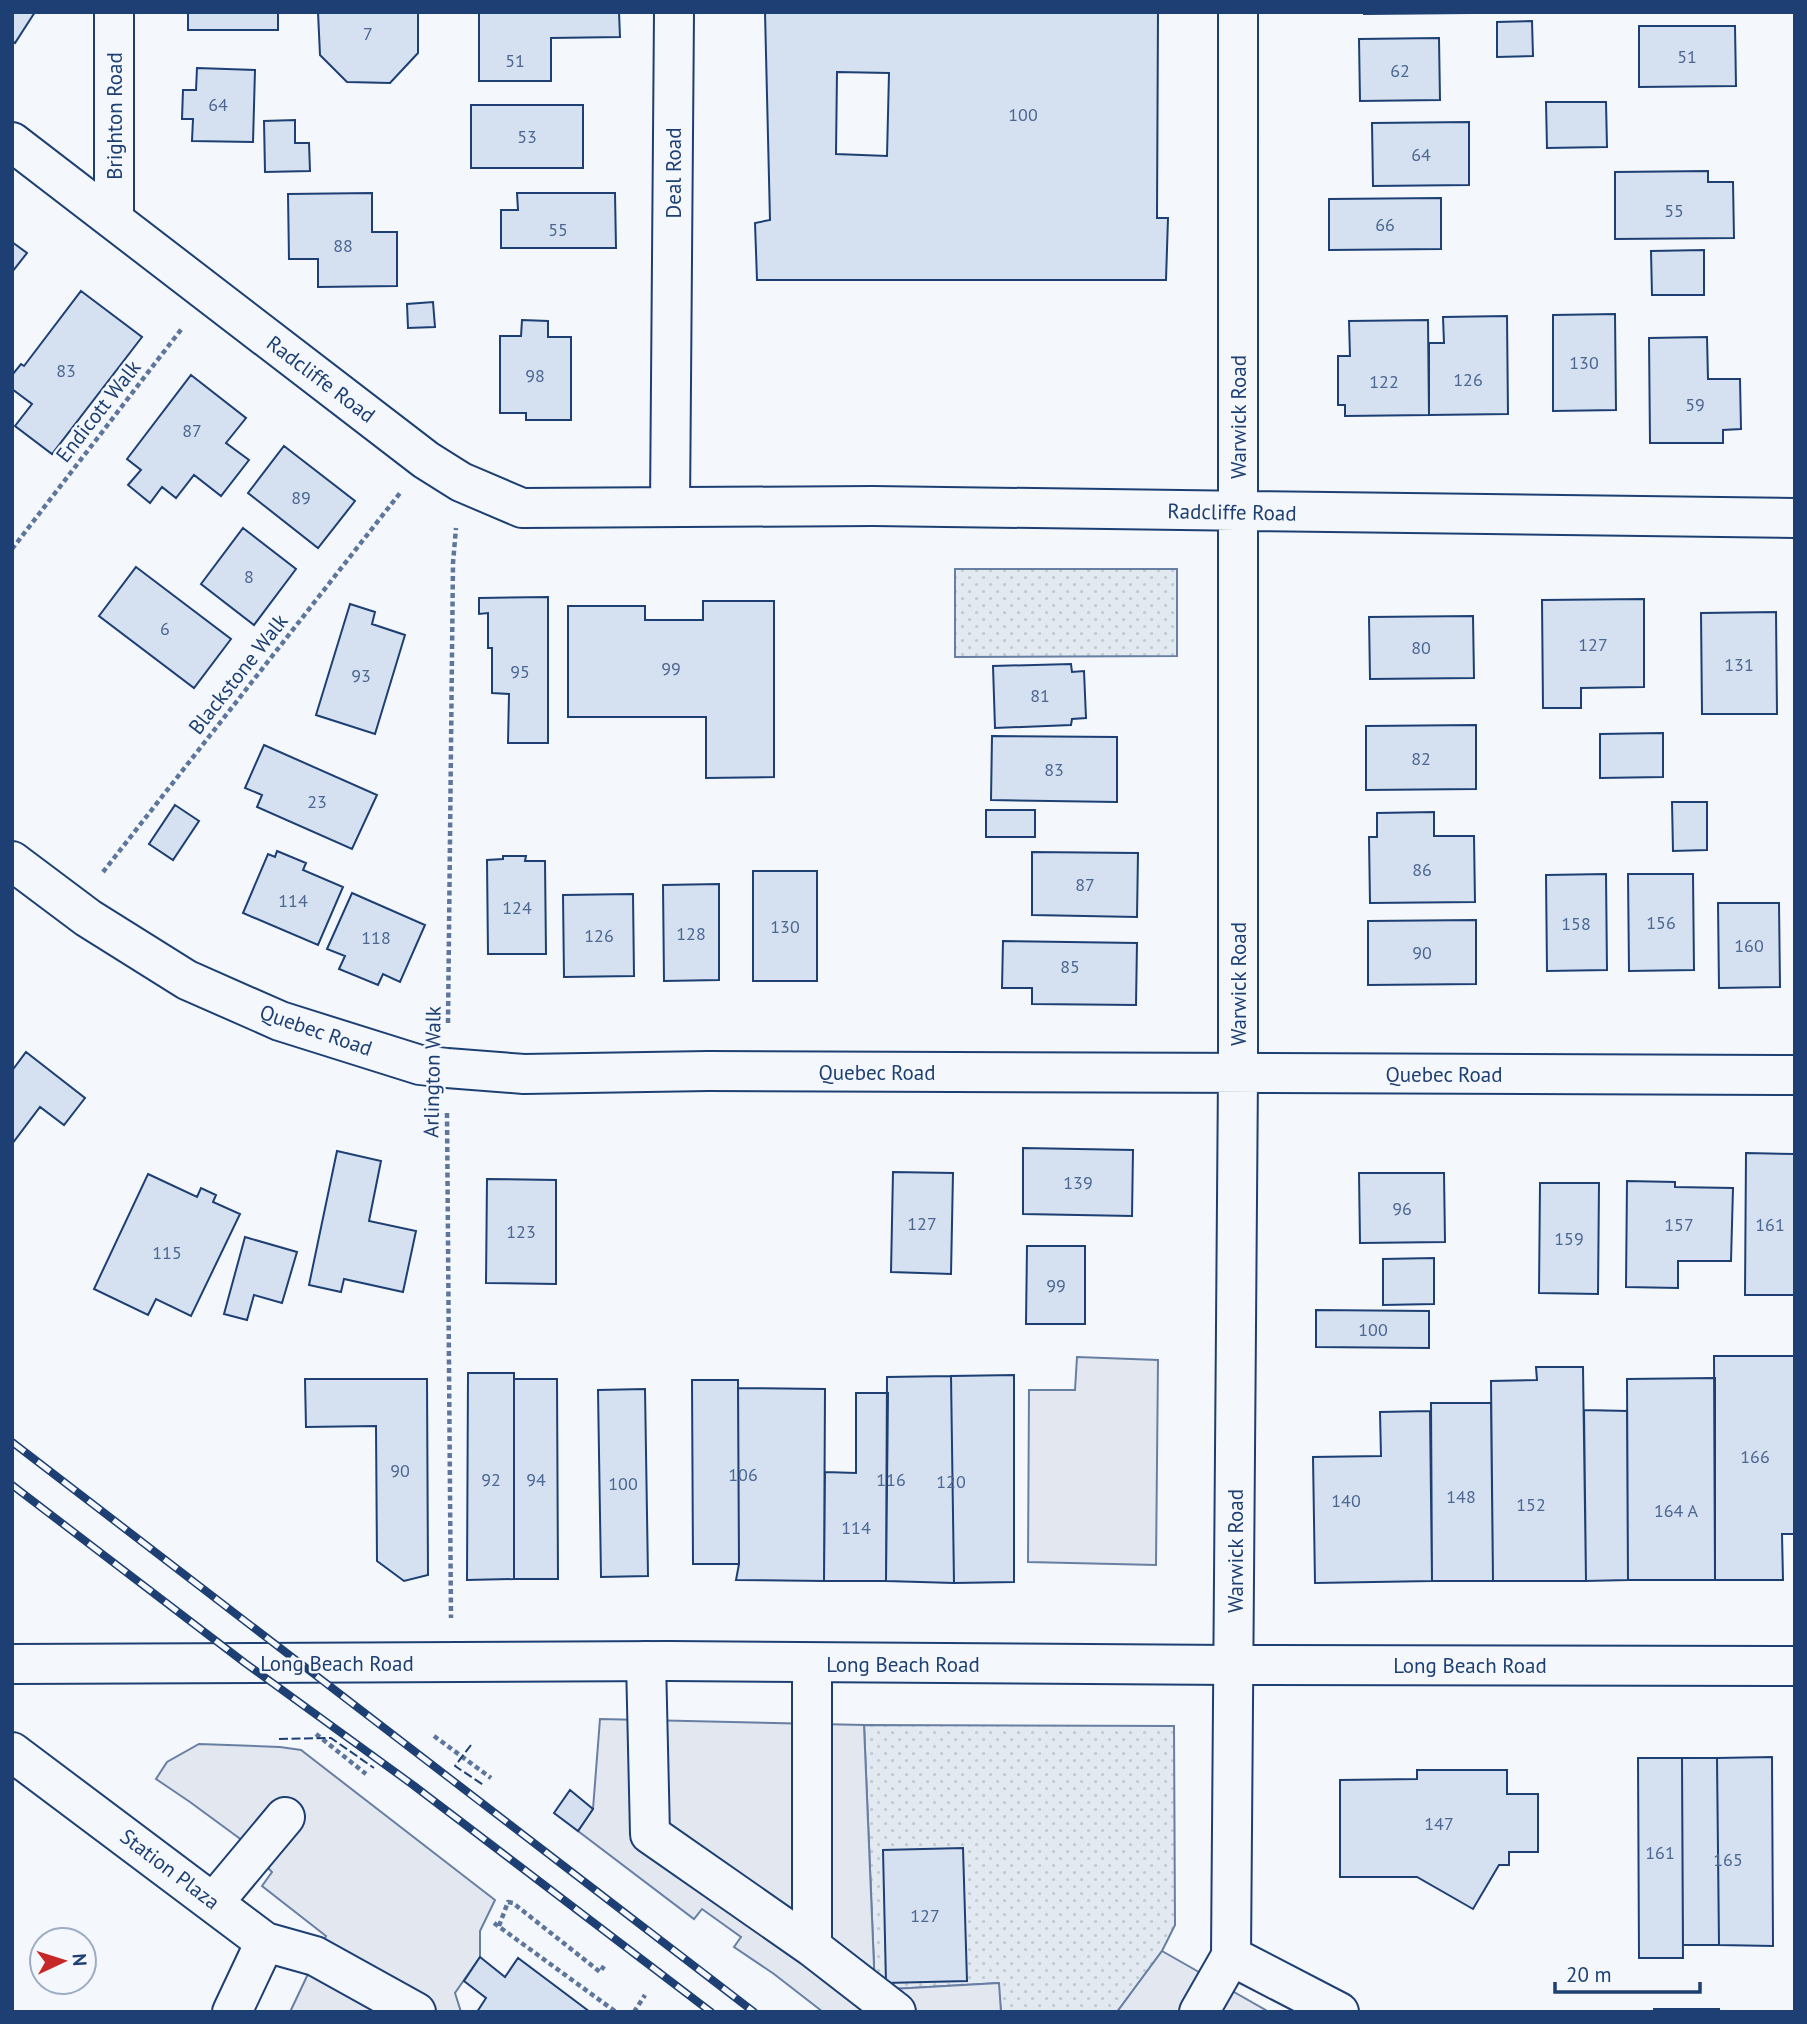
<svg xmlns="http://www.w3.org/2000/svg" width="1807" height="2024" font-family="'PT Sans',sans-serif">
  <style>
    .park { fill: url(#park-dots); stroke: #687fa3; stroke-width: 2 }
    .parking { fill: #e3e8f0; stroke: #687fa3; stroke-width: 2 }
    .building { fill: #d5e0f0; stroke: #1d3f73; stroke-width: 2; fill-rule: evenodd }
    .lines { fill: none; stroke-linecap: round; stroke-linejoin: round }
    .minor-casing { stroke: #1d3f73; stroke-width: 42 }
    .major-casing { stroke: #1d3f73; stroke-width: 42 }
    .path { stroke: #5e769c; stroke-width: 4.5; stroke-dasharray: 5 3.5; stroke-linecap: butt }
    .minor { stroke: #f4f7fb; stroke-width: 38 }
    .major { stroke: #f4f7fb; stroke-width: 38 }
    .rail-casing { stroke: #1d3f73; stroke-width: 8 }
    .rail { stroke: #f4f7fb; stroke-width: 5; stroke-dasharray: 16; stroke-linecap: butt }
    .fence { stroke: #1d3f73; stroke-width: 2; stroke-dasharray: 9 3.5; stroke-linecap: butt }
    .labels { text-anchor: middle; dominant-baseline: central; stroke-width: 5; stroke-linejoin: round; paint-order: stroke }
    .number-label { font-size: 18px; fill: #4b6792 }
    .street-label { font-size: 21px; fill: #1d3f73; stroke: #f4f7fb }
  </style>
  <defs>
    <pattern id="park-dots" width="8" height="8" patternUnits="userSpaceOnUse" patternTransform="scale(1.75)"><rect width="8" height="8" fill="#e3e9f0"/><path d="M2 2h.1M6 6h.1" fill="none" stroke="#c2c9d1" stroke-width="1.8" stroke-linecap="round"/></pattern>
  </defs>
  <rect width="100%" height="100%" fill="#f4f7fb"/>
  <!-- park -->
  <path class="park" d="M955 569H1177V656L955 657Z
    M864 1725 1174 1726 1175 1925 1162 1951 1117 2012H1001L998 1983 875 1990Z"/>
  <!-- parking -->
  <path class="parking" d="M1077 1357 1158 1360 1156 1565 1028 1562 1029 1390H1075Z
    M600 1719 864 1725 875 1990 999 1983 1001 2012H823L774 1974 734 1947 741 1937 702 1909 694 1919 578 1831 593 1809Z
    M199 1744 280 1747 301 1750 495 1900 480 1931V1957L455 1993 461 2012H290L326 1936 262 1886 272 1872 239 1838 190 1802 156 1779 167 1762Z
    M1162 1951 1269 2012H1117Z"/>
  <!-- building -->
  <path class="building" d="M12 12H35L15 43 12 41Z
    M188 12H278V30H188Z
    M318 12H418V53L390 83 347 82 320 55Z
    M479 12H619L620 37 551 38V81H479Z
    M765 12H1158L1157 218H1168L1166 280H757L755 223 770 220ZM837 72 889 73 887 156 836 154Z
    M1364 12H1470V13L1364 14Z
    M1532 21 1533 56 1497 57V22Z
    M1639 26H1735L1736 86 1639 87Z
    M1439 38 1440 100 1360 101 1359 39Z
    M197 68 255 70 253 142 192 141 193 119H182L183 90H196Z
    M1546 102H1606L1607 147 1547 148Z
    M471 105H583V168H471Z
    M295 120V143H309L310 171 265 172 264 121Z
    M1469 122V185L1373 186 1372 123Z
    M1708 171V182H1733L1734 238 1615 239V172Z
    M372 193V232H397V286L318 287V259H289L288 194Z
    M517 193H615L616 248H501V210H518Z
    M1441 198V249L1329 250V199Z
    M12 242 27 253 12 272Z
    M1704 250V295H1652L1651 251Z
    M81 291 142 337 52 454 15 426 32 404 12 389V375L21 364 24 366Z
    M433 302 435 327 408 328 407 304Z
    M1615 314 1616 410 1553 411V315Z
    M1507 316 1508 414 1429 415V343H1444L1443 317Z
    M522 320 548 321V337H571V420H526V413H500V336H521Z
    M1428 320 1429 415 1345 416V405H1338V356H1350L1349 321Z
    M1707 337 1708 379H1740L1741 429 1723 430V443H1650L1649 338Z
    M191 375 246 418 226 443 249 460 221 496 194 475 176 498 162 487 150 503 128 485 141 470 127 459Z
    M284 446 355 501 318 548 248 493Z
    M243 528 296 569 254 625 201 584Z
    M136 567 231 639 194 688 99 616Z
    M548 597V743H508L509 694 492 693V648H488V613L479 614V598Z
    M1644 599V687L1581 688V708H1543L1542 600Z
    M703 601H774V777L706 778V717H568V606H645V620H703Z
    M350 604 375 612 372 624 405 635 375 734 316 715Z
    M1776 612 1777 714H1702L1701 613Z
    M1473 616 1474 678 1370 679 1369 617Z
    M1071 664 1072 672 1084 671 1086 718 1072 719 1071 725 995 728 993 666Z
    M1476 725V789L1366 790V726Z
    M1663 733V777L1600 778V734Z
    M992 736 1117 737V802L991 800Z
    M264 745 377 795 352 849 257 807 262 795 245 788Z
    M1672 802H1707V850L1673 851Z
    M175 805 199 821 173 860 149 844Z
    M986 810H1035V837H986Z
    M1434 812V836H1474L1475 902 1370 903 1369 837H1377V813Z
    M277 851 306 863 303 870 343 887 318 945 243 913 268 854 275 857Z
    M1032 852 1138 853 1137 917 1032 915Z
    M503 856H526L525 861H545L546 954H488L487 860 503 859Z
    M753 871H817V981H753Z
    M1606 874 1607 970 1547 971 1546 875Z
    M1628 874H1693L1694 970 1629 971Z
    M719 884V980L664 981 663 885Z
    M352 893 425 925 400 982 383 974 378 985 339 969 345 956 327 949Z
    M633 894 634 976 564 977 563 895Z
    M1718 903H1779L1780 987 1719 988Z
    M1476 920V984L1368 985V921Z
    M1003 941 1137 943 1136 1005 1032 1004V988H1002Z
    M26 1052 85 1098 64 1125 40 1107 12 1144V1066L14 1068Z
    M1023 1148 1133 1150 1132 1216 1023 1214Z
    M337 1151 381 1161 369 1221 416 1231 403 1292 344 1279 341 1292 309 1285Z
    M1746 1153 1795 1154V1295H1745Z
    M893 1172 953 1173 951 1274 891 1272Z
    M1359 1173H1444L1445 1242 1360 1243Z
    M148 1174 197 1197 201 1188 216 1195 213 1202 240 1214 191 1316 156 1299 148 1315 94 1289Z
    M487 1179 556 1180V1284L486 1283Z
    M1627 1181 1675 1182V1187L1733 1188 1731 1261H1678V1288L1626 1287Z
    M1540 1183H1599L1598 1294 1539 1293Z
    M245 1237 297 1252 282 1303 254 1295 247 1320 224 1314Z
    M1027 1246H1085V1324H1026Z
    M1434 1258V1304L1383 1305V1259Z
    M1316 1310 1429 1311V1348L1316 1347Z
    M1714 1356H1795V1534H1782L1783 1580H1715Z
    M1536 1367H1583L1586 1581H1493L1491 1381 1537 1380Z
    M468 1373H514V1579L467 1580Z
    M1014 1375V1582L954 1583 951 1376Z
    M951 1376 954 1583 886 1581 887 1377Z
    M1715 1378V1580H1628L1627 1379Z
    M305 1379H427L428 1575 404 1581 377 1561 376 1426 306 1427Z
    M514 1379H557L558 1579H514Z
    M692 1380H738L739 1564H693Z
    M738 1388 825 1389 824 1581 736 1580 739 1564Z
    M645 1389 648 1576 601 1577 598 1390Z
    M856 1393H888L886 1581H824L825 1472 856 1473Z
    M1431 1403H1491L1493 1581H1432Z
    M1584 1410 1627 1411 1628 1580 1586 1581Z
    M1430 1411 1432 1581 1315 1583 1313 1457 1381 1456 1380 1412Z
    M1772 1757 1773 1946 1719 1945 1717 1758Z
    M1638 1758H1682L1683 1958H1639Z
    M1682 1758H1717L1719 1945H1683Z
    M1417 1770H1507V1794H1538V1852H1509V1865H1499L1473 1909 1417 1877H1340V1780L1417 1779Z
    M570 1790 593 1809 578 1831 554 1813Z
    M963 1848 967 1981 886 1983 883 1850Z
    M480 1957 505 1977 518 1958 590 2012H477L486 1998 464 1981Z
    M1654 2009H1719V2012H1654Z"/>
  <g class="lines">
    <defs>
      <path id="minor" d="M114 12V220
        M12 142 426 460 461 482 522 508 873 506 1795 518
        M670 506 674 12
        M12 861 88 918 187 980 280 1021 420 1065 447 1068 524 1074 708 1071 1795 1075
        M646 1661 650 1834 812 1947V1663
        M12 1752 265 1942 232 2012
        M214 1902 285 1817
        M265 1942 315 1956 416 2012
        M812 1947 896 2012
        M1231 1956 1339 2012
        M1199 2012 1231 1956 1238 1074V12"/>
      <path id="major" d="M12 1664 669 1661 1234 1665 1795 1666"/>
    </defs>
    <!-- minor casing -->
    <use href="#minor" class="minor-casing"/>
    <!-- major casing -->
    <use href="#major" class="major-casing"/>
    <!-- path -->
    <path class="path" d="M12 549 183 327
      M103 872 400 493
      M448 1023 453 563 456 528
      M447 1113 451 1618
      M316 1734 366 1774
      M434 1736 491 1778
      M494 1923 616 2012
      M499 1926 508 1902 513 1903 600 1972 604 1966
      M634 2012 645 1995"/>
    <!-- minor -->
    <use href="#minor" class="minor"/>
    <!-- major -->
    <use href="#major" class="major"/>
    <defs>
      <path id="rail" d="M12 1442 754 2012
        M12 1485 245 1663 413 1785 711 2012"/>
    </defs>
    <!-- rail casing -->
    <use href="#rail" class="rail-casing"/>
    <!-- rail -->
    <use href="#rail" class="rail"/>
    <!-- fence -->
    <path class="fence" d="M279 1739 331 1738 374 1768
      M471 1745 455 1766 485 1786"/>
  </g>
  <g class="labels">
    <!-- number labels -->
    <g class="number-label">
      <text x="368" y="33">7</text>
      <text x="1687" y="56">51</text>
      <text x="515" y="60">51</text>
      <text x="1400" y="70">62</text>
      <text x="218" y="104">64</text>
      <text x="1023" y="114">100</text>
      <text x="527" y="136">53</text>
      <text x="1421" y="154">64</text>
      <text x="1674" y="210">55</text>
      <text x="1385" y="224">66</text>
      <text x="558" y="229">55</text>
      <text x="343" y="245">88</text>
      <text x="1584" y="362">130</text>
      <text x="66" y="370">83</text>
      <text x="535" y="375">98</text>
      <text x="1468" y="379">126</text>
      <text x="1384" y="381">122</text>
      <text x="1695" y="404">59</text>
      <text x="192" y="430">87</text>
      <text x="301" y="497">89</text>
      <text x="249" y="576">8</text>
      <text x="165" y="628">6</text>
      <text x="1593" y="644">127</text>
      <text x="1421" y="647">80</text>
      <text x="1739" y="664">131</text>
      <text x="671" y="668">99</text>
      <text x="520" y="671">95</text>
      <text x="361" y="675">93</text>
      <text x="1040" y="695">81</text>
      <text x="1421" y="758">82</text>
      <text x="1054" y="769">83</text>
      <text x="317" y="801">23</text>
      <text x="1422" y="869">86</text>
      <text x="1085" y="884">87</text>
      <text x="293" y="900">114</text>
      <text x="517" y="907">124</text>
      <text x="1661" y="922">156</text>
      <text x="1576" y="923">158</text>
      <text x="785" y="926">130</text>
      <text x="691" y="933">128</text>
      <text x="599" y="935">126</text>
      <text x="376" y="937">118</text>
      <text x="1749" y="945">160</text>
      <text x="1422" y="952">90</text>
      <text x="1070" y="966">85</text>
      <text x="1078" y="1182">139</text>
      <text x="1402" y="1208">96</text>
      <text x="922" y="1223">127</text>
      <text x="1679" y="1224">157</text>
      <text x="1770" y="1224">161</text>
      <text x="521" y="1231">123</text>
      <text x="1569" y="1238">159</text>
      <text x="167" y="1252">115</text>
      <text x="1056" y="1285">99</text>
      <text x="1373" y="1329">100</text>
      <text x="1755" y="1456">166</text>
      <text x="400" y="1470">90</text>
      <text x="743" y="1474">106</text>
      <text x="491" y="1479">92</text>
      <text x="536" y="1479">94</text>
      <text x="891" y="1479">116</text>
      <text x="951" y="1481">120</text>
      <text x="623" y="1483">100</text>
      <text x="1461" y="1496">148</text>
      <text x="1346" y="1500">140</text>
      <text x="1531" y="1504">152</text>
      <text x="1676" y="1510">164 A</text>
      <text x="856" y="1527">114</text>
      <text x="1439" y="1823">147</text>
      <text x="1660" y="1852">161</text>
      <text x="1728" y="1859">165</text>
      <text x="925" y="1915">127</text>
    </g>
    <!-- street labels -->
    <g class="street-label">
      <text transform="translate(114 116) rotate(-90)">Brighton Road</text>
      <text transform="translate(673 173) rotate(-90)">Deal Road</text>
      <text transform="translate(321 379) rotate(37)">Radcliffe Road</text>
      <text transform="translate(98 411) rotate(-52)">Endicott Walk</text>
      <text transform="translate(1238 417) rotate(-90)">Warwick Road</text>
      <text transform="translate(1232 512) rotate(1)">Radcliffe Road</text>
      <text transform="translate(238 674) rotate(-52)">Blackstone Walk</text>
      <text transform="translate(1238 984) rotate(-90)">Warwick Road</text>
      <text transform="translate(316 1030) rotate(19)">Quebec Road</text>
      <text transform="translate(432 1072) rotate(-89)">Arlington Walk</text>
      <text x="877" y="1072">Quebec Road</text>
      <text x="1444" y="1074">Quebec Road</text>
      <text transform="translate(1235 1551) rotate(-90)">Warwick Road</text>
      <text x="337" y="1663">Long Beach Road</text>
      <text x="903" y="1664">Long Beach Road</text>
      <text x="1470" y="1665">Long Beach Road</text>
      <text transform="translate(170 1869) rotate(37)">Station Plaza</text>
    </g>
  </g>
  <!-- border -->
  <rect width="1807" height="2024" fill="none" stroke="#1d3f73" stroke-width="28"/>
  <!-- north arrow -->
  <g transform="translate(63 1961) rotate(86)"><circle r="33" fill="#f4f7fb" stroke="#9eadc5" stroke-width="2"/>
  <path d="M0-5L12 26L0 18L-12 26Z" fill="#c62828"/>
  <text y="-10" font-size="19" font-weight="bold" text-anchor="middle" fill="#1d3f73">N</text>
  </g>
  <!-- scale -->
  <path d="M1555 1982v10h145v-10" fill="none" stroke="#1d3f73" stroke-width="3.5"/>
  <text x="1566" y="1982" font-size="21" fill="#1d3f73" stroke="#f4f7fb" stroke-width="5" paint-order="stroke">20 m</text>
</svg>
